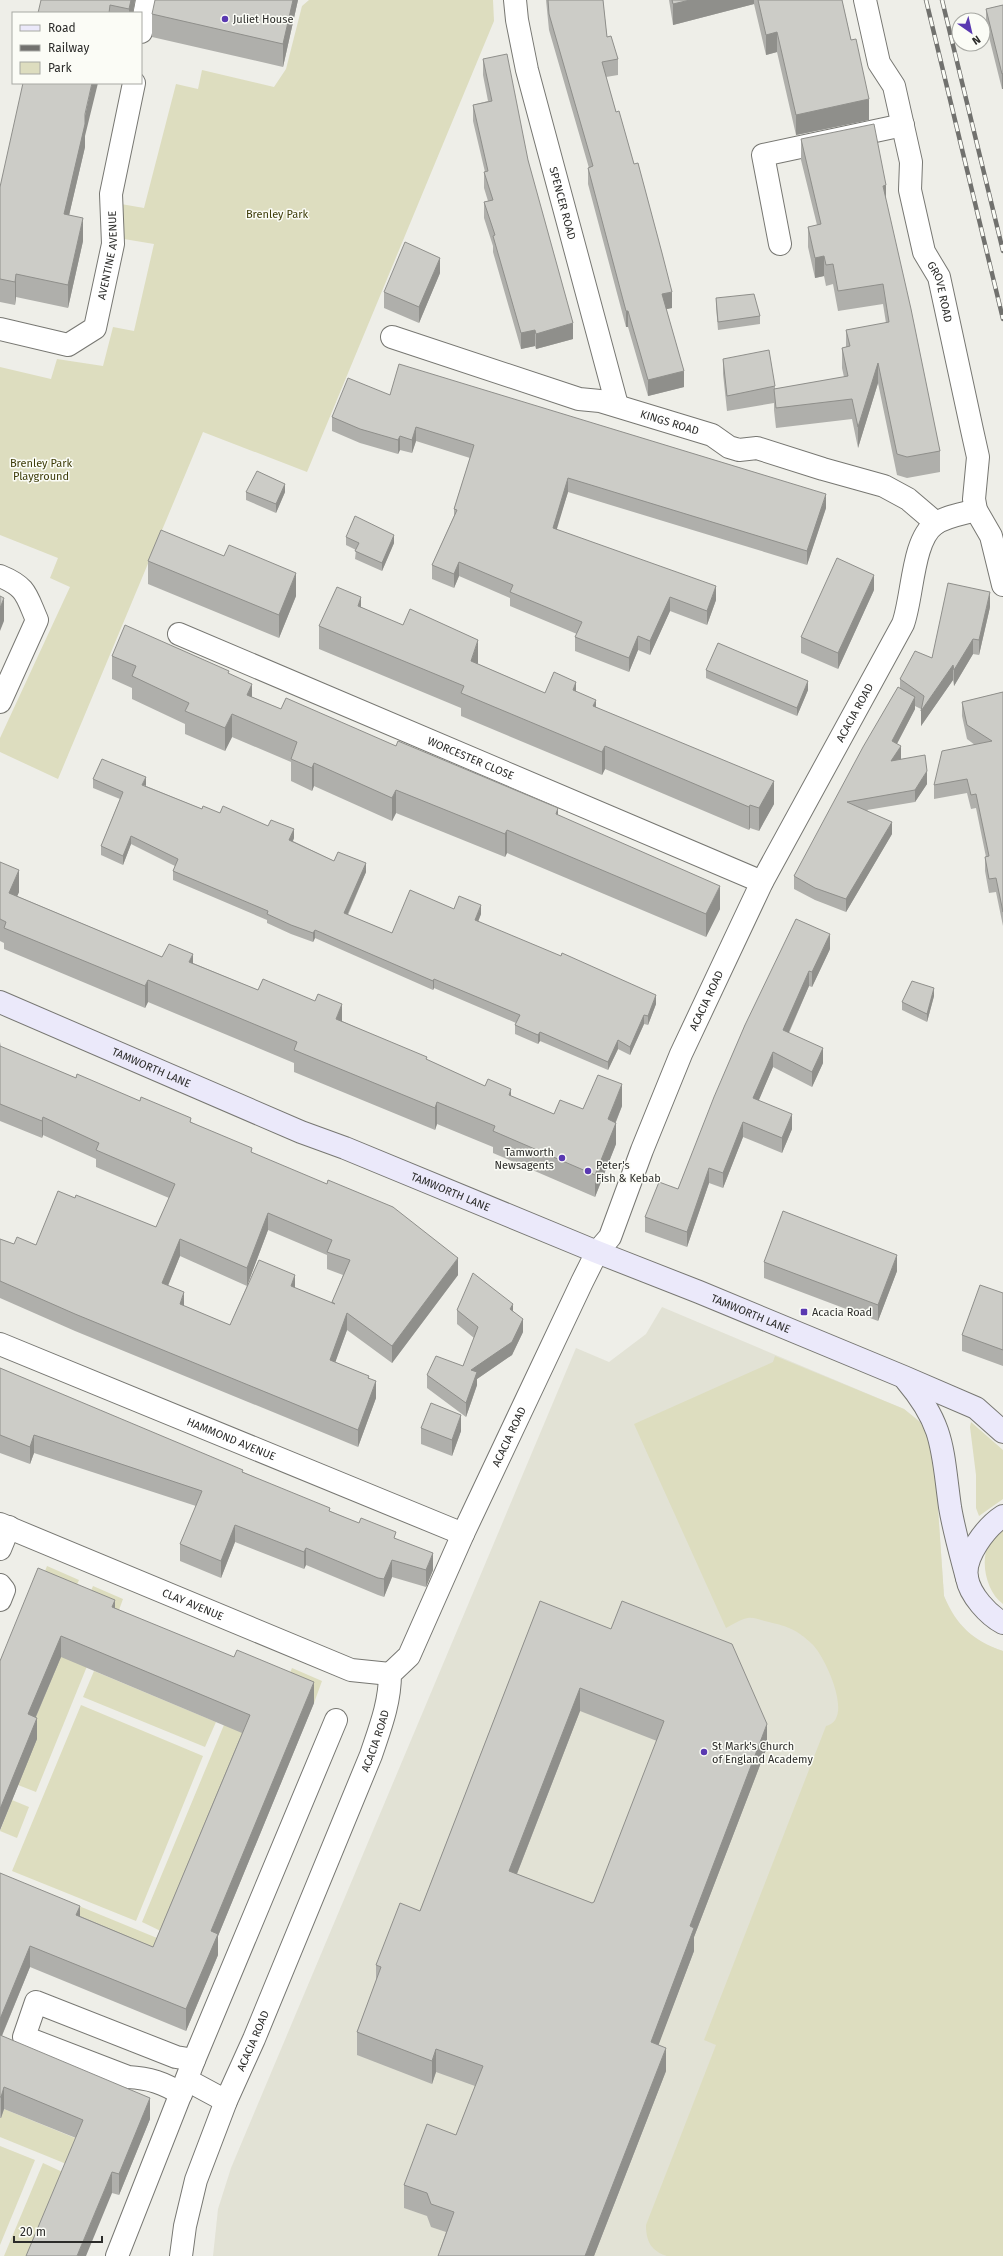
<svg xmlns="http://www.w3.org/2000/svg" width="1003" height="2256" font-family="'Fira Sans',sans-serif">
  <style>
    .built { fill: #e2e2d5 }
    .green { fill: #ddddbf }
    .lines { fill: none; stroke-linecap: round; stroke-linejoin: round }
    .street-casing { stroke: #777772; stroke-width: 24 }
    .secondary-casing { stroke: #777772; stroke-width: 24 }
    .street { stroke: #fff; stroke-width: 22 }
    .secondary { stroke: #ebe9fa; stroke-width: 22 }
    .rail-casing { stroke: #71716e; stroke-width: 4.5 }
    .rail { stroke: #fbfcf6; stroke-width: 3; stroke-dasharray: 9; stroke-linecap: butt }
    .wall { fill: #afafab; fill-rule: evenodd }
    .shaded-wall { fill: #8f8f8b }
    .building { fill: #ccccc7; stroke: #8f8f8b; fill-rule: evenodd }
    .poi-dot { fill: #5a39b1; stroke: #fbfcf6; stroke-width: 1.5 }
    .labels { text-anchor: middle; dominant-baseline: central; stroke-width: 3; stroke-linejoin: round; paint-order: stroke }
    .poi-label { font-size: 11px; fill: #2c2c2a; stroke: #fbfcf6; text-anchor: start }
    .street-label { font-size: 11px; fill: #2c2c2a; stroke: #fbfcf6 }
    .park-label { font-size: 11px; fill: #3d3c08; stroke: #fbfcf6 }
  </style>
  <rect width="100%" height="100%" fill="#eeeee8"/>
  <!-- built -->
  <path class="built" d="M662 1307 904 1409 920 1422 935 1465 944 1596 952 1615 969 1633 986 1645 1003 1651V2256H213L218 2209 231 2168 576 1348 609 1362 646 1334Z"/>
  <!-- green -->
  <path class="green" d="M309 0H493L494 21 307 472 203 432 58 779 0 752V738L70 587 50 578 58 558 0 535V367L51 379 57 359 103 366 113 327 134 331 154 244 124 239 121 204 144 208 176 84 198 89 202 70 274 87 286 69 302 6Z
    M775 1356 904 1409 920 1422 929 1435 935 1465 944 1596C957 1626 972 1640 1003 1651V2256H667C651 2251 646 2241 646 2225L716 2045 704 2040 826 1726C855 1720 825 1656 812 1644 796 1629 789 1627 769 1622 763 1621 754 1617 748 1618 741 1619 732 1625 726 1628L634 1424 773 1362Z
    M971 1422 1003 1450V1499L979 1516 976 1508V1475L970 1427Z
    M1003 1528V1604C986 1592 979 1559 990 1542 994 1537 999 1533 1003 1528Z
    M47 1566 79 1580 69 1602 38 1589Z
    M93 1586 123 1599 115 1621 84 1608Z
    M66 1644 92 1654 36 1792 18 1785 28 1735Z
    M292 1668 322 1681 314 1703 283 1690Z
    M94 1671 216 1722 205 1747 83 1697Z
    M81 1705 203 1756 136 1921 12 1871Z
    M231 1708 257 1719 167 1934 142 1922Z
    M12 1800 29 1807 17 1838 0 1831Z
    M79 1906 179 1947 168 1974 76 1936Z
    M4 2109 97 2147 86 2172 0 2137V2118Z
    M0 2146 35 2160 0 2245Z
    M43 2163 69 2175 35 2256H4Z"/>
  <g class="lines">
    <defs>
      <g id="street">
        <path id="s1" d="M515 0 517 20 527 70 617 405"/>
        <path id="s2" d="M865 0 879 63 894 86 911 162 910 190 924 252 939 277 972 430 978 457 974 499 976 510 991 536 1003 585"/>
        <path d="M141 32 147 0"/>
        <path d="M780 244 763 155 903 125"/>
        <path id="s3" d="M0 329 68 345 95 328 113 244 111 194 134 83"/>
        <path id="s4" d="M392 337 579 399 600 401 712 435 729 447 739 450 757 448 823 469 884 486 908 499 936 523"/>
        <path d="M0 576C27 587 26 595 37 620L0 702"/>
        <path id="s5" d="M179 634 762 882"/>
        <path id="s6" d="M0 1344 463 1534"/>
        <path id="s7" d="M0 1524 351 1670 390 1674"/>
        <path d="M0 1549 9 1527"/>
        <path d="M0 1585 4 1590 0 1600"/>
        <path d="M187 2080 226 2101"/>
        <path d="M181 2094C164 2083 149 2078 128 2077L24 2037 36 2002 176 2057 194 2060"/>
        <path d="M117 2256 194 2060 336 1720"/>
        <path id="s8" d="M181 2256 185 2226 196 2180 226 2101 254 2039 371 1755C380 1728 390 1703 390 1674L409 1656 463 1534 582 1282 597 1252 610 1237 642 1150 681 1054 762 882 903 624C913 597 912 540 935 524 946 516 963 514 976 510"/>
      </g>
      <g id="secondary">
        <path id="s9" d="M0 1002 301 1132 345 1148 597 1252 699 1292 904 1377 976 1408 1003 1432"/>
        <path d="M906 1380C945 1426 942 1450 950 1507 954 1531 961 1555 967 1578"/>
        <path d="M1003 1516C986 1527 963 1557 967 1578 970 1595 988 1615 1003 1623"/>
      </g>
    </defs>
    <!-- street casing -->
    <use href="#street" class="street-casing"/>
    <!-- secondary casing -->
    <use href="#secondary" class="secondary-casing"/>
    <!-- street -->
    <use href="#street" class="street"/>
    <!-- secondary -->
    <use href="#secondary" class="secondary"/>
    <defs>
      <path id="rail" d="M926 0 1003 319
        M942 0 1003 251"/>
    </defs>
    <!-- rail casing -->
    <use href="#rail" class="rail-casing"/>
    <!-- rail -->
    <use href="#rail" class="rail"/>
  </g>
  <!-- wall -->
  <path class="wall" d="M135 0 133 13H38Z
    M298 0 283 67 152 37V14Z
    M546 0H603L607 37 618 59V75L606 77 672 308 666 309 684 387 648 396 628 327H626L588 184V168H589L549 30Z
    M669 0H842L869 120 796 135 777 52 766 55 754 4 673 25Z
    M1003 5V89H1002L986 25V9Z
    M483 59 528 160 573 339 536 349 535 346 521 349 493 252V246L484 218V202L488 201 484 188V172H485L473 121V105L488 101 483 75Z
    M85 136V147L69 215 83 241 68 308 16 297 15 305 0 302V187Z
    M801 139 886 202 940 451V472L907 478 897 475 878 383 858 448 852 419 776 428 774 410V403L727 411 723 374V359L775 386V389L844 377 842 368V348L846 347V330L886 323 883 304 838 311 833 284 826 286 824 276 815 278 808 247V227L817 225 801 160Z
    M440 273 419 323 384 308V292Z
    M716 298 760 316V324L718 330 716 306Z
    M390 395 826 508 807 565 568 492 556 529 716 600 707 625 670 611 650 655 638 650 629 672 575 651V637L577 634 510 606V598L459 576 454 588 432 579V565L454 516V509L470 458 416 441 412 453 400 450 398 454 360 443 332 431V417Z
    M246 492H285L276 513 246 500Z
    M346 537 394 543 382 571 355 559 356 550 346 545Z
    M224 556 296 596 279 638 148 584V561Z
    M874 590 838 669 801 653V637Z
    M361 607 478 663V664L545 693 576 692 596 707 774 804 759 831 750 828 749 830 605 769 602 775 461 716V708L319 649V626Z
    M990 607 979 655 973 654 954 686 953 680 921 726V709L915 706V709L897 744 901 759 927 784 915 802 867 810 892 834 846 912 815 900 794 889V876L900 688V679L932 658Z
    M112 656 229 674 252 697 281 709 396 746 558 815 720 909 706 937 507 853 505 857 396 813 392 821 314 786 312 791 291 781V762L232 737 225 751 185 734V724L132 699V688L112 679Z
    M706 670 808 690 797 716 706 678Z
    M1003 692V926L996 892 989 893 985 871V857H986L976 808 971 809 967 793 934 799V785L975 745 967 739 962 716V702Z
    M93 779 146 786 202 809 220 813 294 838 293 841 334 861 366 872 348 915 392 933 454 909 481 914 478 922 656 1004 648 1025 644 1024 630 1055 618 1049 608 1070 540 1041 538 1044 515 1034V1025L516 1023 434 988 433 990 315 938 313 942 291 934 267 923V920L173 880V871L175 866 131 844 123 865 101 855V846L120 799 93 788Z
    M0 862 19 892 17 896 162 957 193 963 258 990 342 1021 485 1086 511 1096 554 1114 583 1109 622 1106 616 1122V1144L595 1197 493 1153V1147L437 1124 435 1130 294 1072V1063L148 1002 145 1008 4 949V943L0 941Z
    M830 949 812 987 809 986 789 1033 823 1063 812 1087 773 1067 758 1101 792 1129 782 1153 743 1137 723 1188 709 1183 687 1247 645 1232V1217L678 1189 745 1025Z
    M934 996 927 1022 902 1010V1002Z
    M0 1042 1 1047 76 1078 191 1122 252 1153 458 1275 392 1363 347 1330 335 1362 369 1378 376 1398 358 1447 75 1331 0 1298V1239L14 1244 36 1245 75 1198 156 1227 169 1198 96 1167V1159L43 1135 42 1138 0 1121ZM268 1230 327 1255V1269L343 1275 332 1303 295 1288 248 1283ZM180 1256 247 1286 230 1325 184 1306 168 1286Z
    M764 1262 897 1271 878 1321 764 1278Z
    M1003 1293V1366L962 1351V1335Z
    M457 1310 513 1311 523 1332 512 1355 477 1379V1385L466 1417 427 1388V1375L463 1366 474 1338 457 1324Z
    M0 1368 243 1472 330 1511 396 1539 433 1570 426 1587 392 1577 384 1597 378 1595 306 1565 304 1569 235 1542 221 1578 180 1561V1544L196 1506 34 1453 30 1464 0 1453Z
    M421 1428 461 1431 452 1456 421 1444Z
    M540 1601 767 1747 694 1937V1951L658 2045 666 2071 594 2256H438L446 2232 431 2227 427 2216 404 2208V2185L456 2135 475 2086 436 2072 432 2084 357 2055V2032L376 1981V1965L420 1911ZM580 1711 657 1741 594 1902 592 1903 517 1874Z
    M115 1608 314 1703 218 1936V1955L186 2031 30 1967 2 2036 150 2119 119 2195 112 2193 76 2138 4 2109 1 2118H0V1873L80 1916 153 1947 242 1733 61 1657 36 1717 37 1739 0 1830V1661Z"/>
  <!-- shaded-wall -->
  <path class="shaded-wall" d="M131 0H135L133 13H129V9Z
    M293 0H298L283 67V44Z
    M690 0H754V4L673 25V4Z
    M777 32V52L766 55V35Z
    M1003 73V89H1002V74Z
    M92 83H98L85 136V147L64 237V214Z
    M869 99V120L796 135V115Z
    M886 185V206L883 186Z
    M83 218V241L68 308V285Z
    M824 256V276L815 278V258Z
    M440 258V273L419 323V307Z
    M16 274V297L15 305V282Z
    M672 292V308L662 310V294Z
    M626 311H628V327H626Z
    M573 323V339L536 349V334Z
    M535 330V346L521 349V333Z
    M878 363V383L858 448V427Z
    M684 371V387L648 396V380Z
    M416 427V441L412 453V440Z
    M400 436V450L398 454V440Z
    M568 478V492L553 542V528Z
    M285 484V492L276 513V504Z
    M826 494V508L807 565V551Z
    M394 535V543L382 571V563Z
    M459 562V576L454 588V574Z
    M296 573V596L279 638V615Z
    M874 575V590L838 669V653Z
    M716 586V600L707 625V611Z
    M990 592V607L979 655V640Z
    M361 597V620L358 606Z
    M670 597V611L650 655V641Z
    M4 598V621L0 631V608Z
    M638 636V650L629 672V658Z
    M973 639V654L954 686V670Z
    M478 640V663L471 684V661Z
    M953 665V680L921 726V711Z
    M808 681V690L797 716V708Z
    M576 682V704L573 690Z
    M252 684V707L247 695Z
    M915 697V709L892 753V741Z
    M596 700V723L593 706Z
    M232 714V737L225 751V728Z
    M605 746V769L602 775V752Z
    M901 746V759L891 773V761Z
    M314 763V786L312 791V768Z
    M927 771V784L915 802V790Z
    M146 777V786L142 785Z
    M774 781V804L759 831V808Z
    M396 790V813L392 821V798Z
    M750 805V828L749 830V807Z
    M558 808V831L556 814Z
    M892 822V834L846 912V899Z
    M294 829V838L289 849V840Z
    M507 830V853L505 857V834Z
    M131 836V844L123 865V856Z
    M366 863V872L344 922V913Z
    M19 870V892L9 915V893Z
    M720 886V909L706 937V914Z
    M481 905V914L475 929V920Z
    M315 930V938L313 942V933Z
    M830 934V949L812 987V972Z
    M193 954V975L189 962Z
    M809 971V986L783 1045V1030Z
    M434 979V988L433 990V981Z
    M148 980V1002L145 1008V986Z
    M934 988V996L927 1022V1014Z
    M656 995V1004L648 1025V1016Z
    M342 1004V1026L336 1019Z
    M644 1015V1024L630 1055V1047Z
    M540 1032V1041L538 1044V1035Z
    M618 1040V1049L608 1070V1062Z
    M823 1048V1063L812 1087V1072Z
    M773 1052V1067L753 1114V1098Z
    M622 1084V1106L608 1141V1119Z
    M511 1089V1110L509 1095Z
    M437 1102V1124L435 1130V1108Z
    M792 1114V1129L782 1153V1138Z
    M43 1117V1135L42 1138V1121Z
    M743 1122V1137L723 1188V1173Z
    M616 1123V1144L595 1197V1175Z
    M709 1168V1183L687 1247V1232Z
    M268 1213V1230L247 1286V1268Z
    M180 1239V1256L162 1300V1283Z
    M897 1255V1271L878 1321V1305Z
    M458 1258V1275L392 1363V1346Z
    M295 1275V1292L291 1286Z
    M184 1292V1310L180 1304Z
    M513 1304V1318L510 1309Z
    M347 1313V1330L330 1377V1360Z
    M523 1319V1332L512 1355 477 1379V1385L466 1417V1403L471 1370Z
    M376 1381V1398L358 1447V1430Z
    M461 1415V1431L452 1456V1440Z
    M34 1435V1453L30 1464V1447Z
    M235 1525V1542L221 1578V1561Z
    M306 1548V1565L304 1569V1552Z
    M433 1553V1570L426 1587V1570Z
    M392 1560V1577L384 1597V1579Z
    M115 1600V1621L112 1607Z
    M61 1636V1657L28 1735V1714Z
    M314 1682V1703L218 1936V1955L186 2031V2009L211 1931Z
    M580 1688V1711L509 1894V1871Z
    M37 1718V1739L0 1830V1809Z
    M767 1724V1747L694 1937V1951L651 2065V2042L690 1926Z
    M80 1906V1927L76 1915Z
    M30 1946V1967L0 2040V2019Z
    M666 2048V2071L594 2256H585Z
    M436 2049V2072L432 2084V2061Z
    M4 2087V2109L1 2118V2097Z
    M150 2098V2119L119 2195V2174Z
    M112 2172V2193L86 2256H77Z"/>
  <!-- building -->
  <path class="building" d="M41 0H131L129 9 110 5 109 13H38Z
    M155 0H293L283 44 152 14Z
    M548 0H603L607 37 611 36 618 59 602 62 616 112 619 111 634 164 638 163 662 253 672 292 662 294 684 371 648 380 628 311H626L588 168 593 166 549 14Z
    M672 0H690L673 4Z
    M758 0H842L851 40 856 39 869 99 796 115 777 32 766 35Z
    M1003 5V73L1002 74 986 9Z
    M507 54 528 160 573 323 536 334 535 330 521 333 493 236 495 235 484 202 493 200 484 172 488 171 473 105 492 101 483 59Z
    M23 83H92L85 114V124L64 214 83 218 68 285 16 274 15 282 0 279V187Z
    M874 124 886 185 883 186 911 309 940 451 907 457 897 454 878 363 858 427 852 399 776 408 774 389 848 376 842 348 850 346 846 330 889 322 883 284 838 291 833 264 826 265 824 256 815 258 808 227 821 224 801 139Z
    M405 242 440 258 419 307 384 292Z
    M754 294 760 316 718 322 716 298Z
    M769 350 775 386 727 396 723 359Z
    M399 364 826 494 807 551 568 478 553 528 716 586 707 611 670 597 650 641 638 636 629 658 575 637 582 622 510 592 513 585 459 562 454 574 432 565 457 510 454 509 474 445 416 427 412 440 400 436 398 440 360 429 332 417 348 378 390 395Z
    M257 471 285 484 276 504 246 492Z
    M355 516 394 535 382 563 355 551 359 543 346 537Z
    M161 530 224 556 229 545 296 573 279 615 148 561Z
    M837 558 874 575 838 653 801 637Z
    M948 583 990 592 979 640 973 639 954 670 953 665 921 711 924 696 900 679 915 651 932 658Z
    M337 587 361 597 358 606 403 625 410 609 478 640 471 661 545 693 554 672 576 682 573 690 596 700 593 706 774 781 759 808 750 805 749 807 605 746 602 752 461 693 464 686 319 626Z
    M0 596 4 598 0 608Z
    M125 625 229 671 228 673 252 684 247 695 281 709 286 698 396 746 398 741 558 808 556 814 720 886 706 914 507 830 505 834 396 790 392 798 314 763 312 768 291 759 297 742 232 714 225 728 185 711 189 703 132 676 136 666 112 656Z
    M718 643 808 681 797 708 706 670Z
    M898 687 915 697 892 741 901 746 891 761 925 755 927 771 915 790 847 802 892 822 846 899 815 888 794 876 863 747Z
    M1003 692V912L996 878 989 879 985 857 989 856 976 794 971 795 967 779 934 785 942 751 992 741 967 725 962 702Z
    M102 759 146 777 142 785 202 809 203 806 220 813 223 806 268 826 271 820 294 829 289 840 334 861 338 852 366 863 344 913 392 933 410 890 454 909 459 896 481 905 475 920 561 956 562 953 656 995 648 1016 644 1015 630 1047 618 1040 608 1062 540 1032 538 1035 515 1025 520 1015 434 979 433 981 315 930 313 933 291 925 267 914 268 911 173 871 178 859 131 836 123 856 101 846 123 792 93 779Z
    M0 862 19 870 9 893 162 957 169 944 193 954 189 962 258 990 263 979 315 1001 318 994 342 1004 336 1019 427 1057 426 1059 485 1086 488 1079 511 1089 509 1095 554 1114 560 1100 583 1109 598 1075 622 1084 608 1119 616 1123 595 1175 493 1131 495 1126 437 1102 435 1108 294 1050 297 1042 148 980 145 986 4 928 6 922 0 919Z
    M796 919 830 934 812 972 809 971 783 1030 823 1048 812 1072 773 1052 753 1098 792 1114 782 1138 743 1122 723 1173 709 1168 687 1232 645 1217 659 1182 678 1189 714 1097 745 1025Z
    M912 981 934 988 927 1014 902 1002Z
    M0 1046 76 1078 77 1074 140 1101 141 1097 191 1118 190 1122 252 1148 251 1152 327 1184 328 1180 393 1207 458 1258 392 1346 347 1313 330 1360 369 1376 368 1378 376 1381 358 1430 75 1314 0 1281V1239L14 1244 17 1237 36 1245 58 1191 75 1198 76 1195 156 1227 175 1184 96 1150 99 1143 43 1117 42 1121 0 1104ZM268 1213 332 1240 327 1252 350 1260 332 1302 335 1304 291 1286 295 1275 259 1260 230 1325 180 1304 184 1292 162 1283 180 1239 247 1268Z
    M783 1211 897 1255 878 1305 764 1262Z
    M473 1273 513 1304 510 1309 523 1319 512 1342 471 1370 477 1372 466 1403 427 1375 436 1356 463 1366 478 1327 457 1310Z
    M980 1285 1003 1293V1350L962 1335Z
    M0 1368 243 1470 242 1472 330 1508 329 1511 359 1523 361 1518 396 1532 394 1538 433 1553 426 1570 392 1560 384 1579 378 1578 306 1548 304 1552 235 1525 221 1561 180 1544 202 1491 34 1435 30 1447 0 1435Z
    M431 1403 461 1415 452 1440 421 1428Z
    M38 1568 115 1600 112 1607 234 1657 237 1650 314 1682 211 1931 218 1934 186 2009 30 1946 0 2019V1873L80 1906 76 1915 153 1947 250 1715 61 1636 28 1714 37 1718 0 1809V1661Z
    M540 1601 611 1629 622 1601 732 1644 767 1724 690 1926 694 1928 651 2042 666 2048 585 2256H586H438L454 2212 431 2204 427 2193 404 2185 427 2124 456 2135 483 2066 436 2049 432 2061 357 2032 381 1967 376 1965 400 1903 420 1911ZM580 1688 664 1721 594 1902 592 1903 509 1871Z
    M0 2035 150 2098 119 2174 112 2172 77 2256H26L83 2120 4 2087 1 2097H0Z"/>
  <!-- markers -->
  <g class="poi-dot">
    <circle cx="225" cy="19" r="4"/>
    <circle cx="562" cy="1158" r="4"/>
    <circle cx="588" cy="1171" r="4"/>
    <rect x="800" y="1308" width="8" height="8" rx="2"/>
    <circle cx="704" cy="1752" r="4"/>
  </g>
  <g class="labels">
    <!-- poi labels -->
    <g class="poi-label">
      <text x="233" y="19">Juliet House</text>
      <text x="554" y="1152" text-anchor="end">Tamworth<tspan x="554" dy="13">Newsagents</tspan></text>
      <text x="596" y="1165">Peter's<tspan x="596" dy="13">Fish &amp; Kebab</tspan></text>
      <text x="812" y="1312">Acacia Road</text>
      <text x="712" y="1746">St Mark's Church<tspan x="712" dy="13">of England Academy</tspan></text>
    </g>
    <!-- street labels -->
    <g class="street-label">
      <text stroke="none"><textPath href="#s1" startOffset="209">SPENCER ROAD</textPath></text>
      <text stroke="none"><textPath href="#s3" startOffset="176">AVENTINE AVENUE</textPath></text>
      <text stroke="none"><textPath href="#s2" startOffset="305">GROVE ROAD</textPath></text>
      <text stroke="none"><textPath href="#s4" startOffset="291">KINGS ROAD</textPath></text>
      <text stroke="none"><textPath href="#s8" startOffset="1692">ACACIA ROAD</textPath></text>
      <text stroke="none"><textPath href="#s5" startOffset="317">WORCESTER CLOSE</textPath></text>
      <text stroke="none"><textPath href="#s8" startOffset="1368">ACACIA ROAD</textPath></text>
      <text stroke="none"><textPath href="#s9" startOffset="165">TAMWORTH LANE</textPath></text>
      <text stroke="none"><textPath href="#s9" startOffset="489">TAMWORTH LANE</textPath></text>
      <text stroke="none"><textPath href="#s9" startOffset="813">TAMWORTH LANE</textPath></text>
      <text stroke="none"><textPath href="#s8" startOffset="888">ACACIA ROAD</textPath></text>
      <text stroke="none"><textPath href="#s6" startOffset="250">HAMMOND AVENUE</textPath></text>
      <text stroke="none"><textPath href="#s7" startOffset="209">CLAY AVENUE</textPath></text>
      <text stroke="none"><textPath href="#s8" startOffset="552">ACACIA ROAD</textPath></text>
      <text stroke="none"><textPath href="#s8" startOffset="228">ACACIA ROAD</textPath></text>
    </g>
    <!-- park labels -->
    <g class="park-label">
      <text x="277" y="214">Brenley Park</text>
      <text x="41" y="463">Brenley Park<tspan x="41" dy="13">Playground</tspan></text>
    </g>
  </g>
  <!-- legend -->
  <rect x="12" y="12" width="130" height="72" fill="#fbfcf6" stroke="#a8a9a4"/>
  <rect x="20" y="25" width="20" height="6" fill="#ebe9fa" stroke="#a8a9a4"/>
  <text x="48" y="32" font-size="12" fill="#2c2c2a">Road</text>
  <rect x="20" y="45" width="20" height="6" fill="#71716e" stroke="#a8a9a4"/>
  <text x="48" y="52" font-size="12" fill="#2c2c2a">Railway</text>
  <rect x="20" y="62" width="20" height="12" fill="#ddddbf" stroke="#a8a9a4"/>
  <text x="48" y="72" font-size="12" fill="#2c2c2a">Park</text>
  <!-- north arrow -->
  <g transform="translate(971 32) rotate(146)"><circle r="19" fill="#fbfcf6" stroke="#a8a9a4"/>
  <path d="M0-3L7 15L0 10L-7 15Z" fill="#5a39b1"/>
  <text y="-6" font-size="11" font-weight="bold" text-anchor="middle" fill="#2c2c2a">N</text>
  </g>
  <!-- scale -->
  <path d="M14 2236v6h88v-6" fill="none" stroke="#2c2c2a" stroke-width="2"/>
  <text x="20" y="2236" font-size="12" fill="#2c2c2a" stroke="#fbfcf6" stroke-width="3" paint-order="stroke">20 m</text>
</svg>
